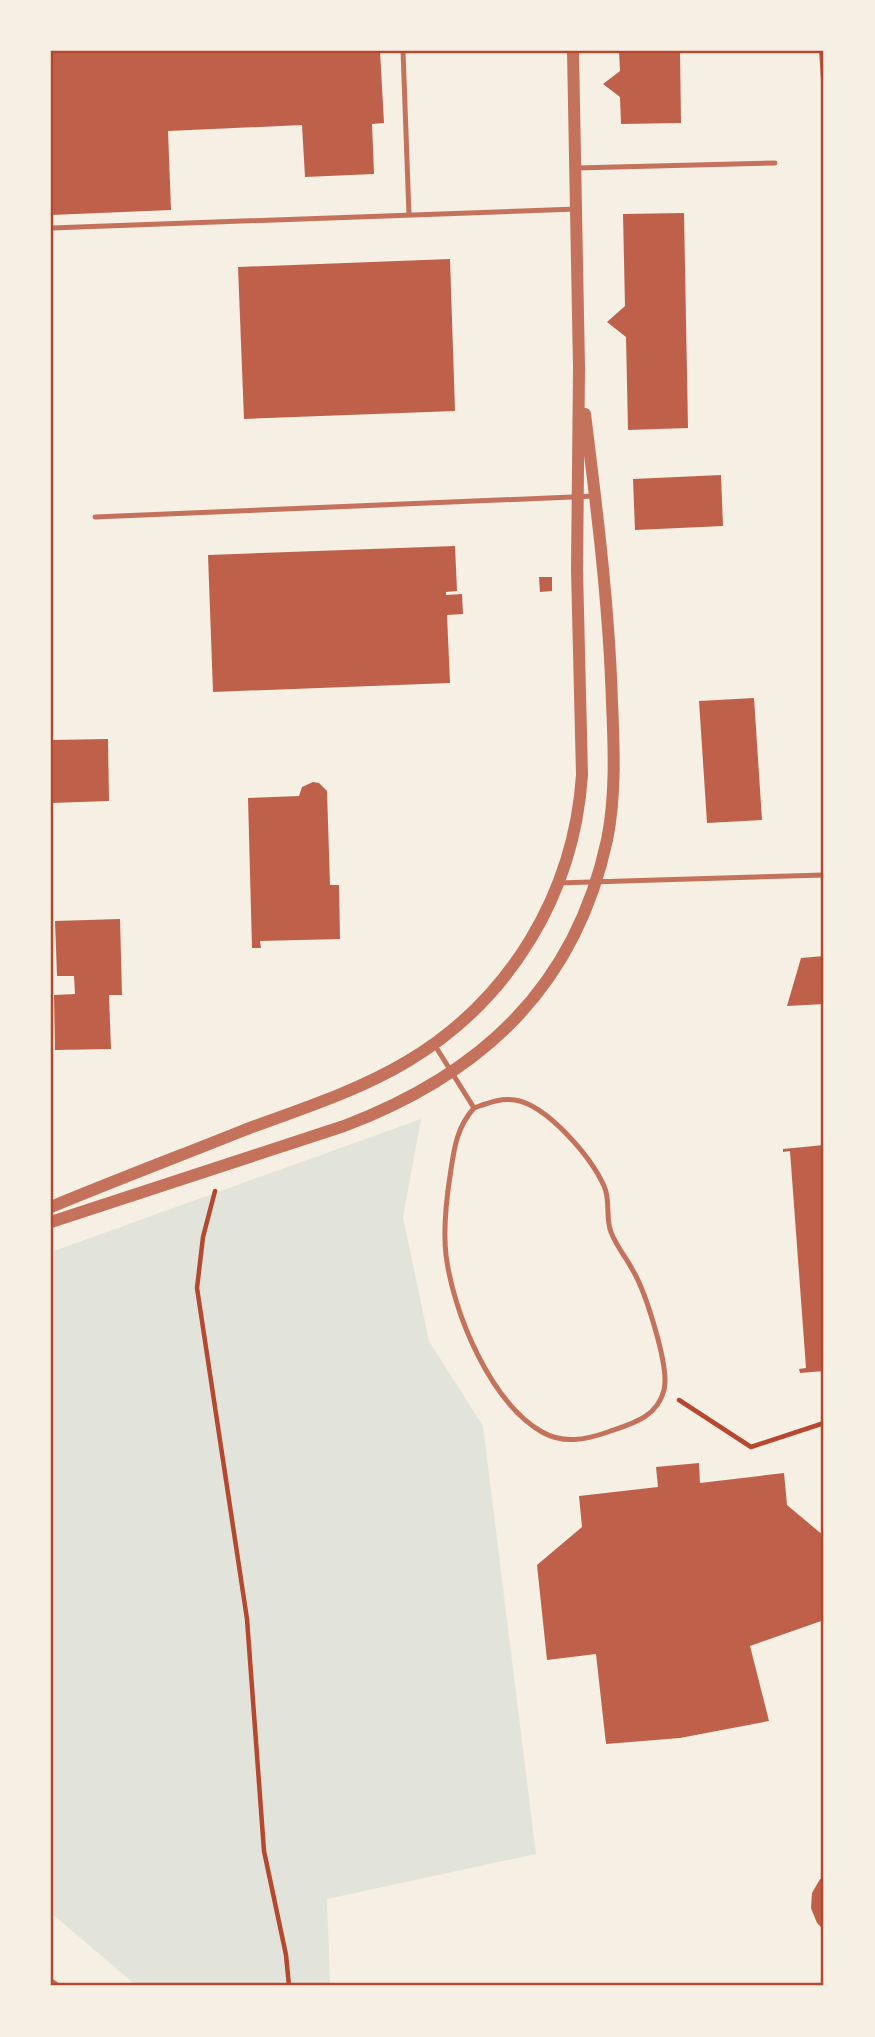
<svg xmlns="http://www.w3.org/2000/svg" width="875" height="2037" font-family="Overpass,sans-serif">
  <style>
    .green { fill: #e2e4dc }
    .building { fill: #bf614a }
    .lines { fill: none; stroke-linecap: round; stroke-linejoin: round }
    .path { stroke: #b5482f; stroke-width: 4.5 }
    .service { stroke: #c5725c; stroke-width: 5 }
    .tertiary { stroke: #c5725c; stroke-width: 12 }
    .neatline { fill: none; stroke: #b5482f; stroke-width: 2.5 }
  </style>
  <rect width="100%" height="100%" fill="#f6efe4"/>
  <!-- green -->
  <path class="green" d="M421 1119 403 1217 429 1341 483 1426 536 1854 327 1899 330 1986H137L51 1913V1252Z"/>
  <!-- building -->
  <path class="building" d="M100 51H380L384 123 372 124 374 174 305 177 302 125 168 131 171 210 51 215V53Z
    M619 51H680L681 123 621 124 620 97 603 84 620 71Z
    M819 51H824V94H822Z
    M684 213 688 428 628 430 626 337 607 322 625 306 623 214Z
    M450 259 455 411 244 419 238 267Z
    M721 475 723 526 635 530 633 479Z
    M455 546 457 591 446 592V595L462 594 463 614 447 615 450 683 213 692 208 555Z
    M539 577H552V591L540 592Z
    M754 698 762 820 707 823 699 701Z
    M108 739 109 801 51 803V740Z
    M313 782 319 783 327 791 330 885H339L340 939 260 941 261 948H252L248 798 299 796 302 787Z
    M120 919 122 995H109L111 1049 55 1050 54 995 75 994 74 976H57L55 921Z
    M824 956V1004L787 1006 801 958Z
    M824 1145V1371L800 1373 799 1369 806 1368 790 1151 783 1152V1149Z
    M699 1463 700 1483 784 1473 787 1505 824 1536V1620L750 1646 769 1721 680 1738 606 1744 596 1654 547 1660 537 1565 582 1527 579 1496 658 1487 656 1467Z
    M820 1879H824V1930L817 1923 811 1908 812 1893Z"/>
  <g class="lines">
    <!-- path -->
    <path class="path" d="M215 1191 203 1237 197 1288 247 1619 264 1851 286 1955 289 1986
      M679 1400 751 1447 824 1423"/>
    <!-- service -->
    <path class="service" d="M403 51 409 215
      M576 168 775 163
      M51 228 577 209
      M95 517 595 496
      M558 883 824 875
      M434 1044 474 1108C456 1128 454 1150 450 1176 446 1202 443 1229 446 1255 453 1312 490 1402 542 1432 563 1444 585 1440 608 1432 631 1424 657 1418 664 1390 670 1367 645 1290 632 1269 626 1257 616 1246 611 1232 605 1217 611 1201 604 1186 591 1157 547 1105 515 1100 500 1098 488 1103 474 1108"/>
    <!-- tertiary -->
    <path class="tertiary" d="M51 1207C116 1180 182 1155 247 1129 301 1109 358 1091 408 1061 510 1000 574 894 582 775L577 570 579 368 573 51
      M51 1222 344 1126C481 1074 575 988 607 840 616 796 614 748 612 703 609 606 597 510 585 414
      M51 1985 53 1986"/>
  </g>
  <!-- border -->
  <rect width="875" height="2037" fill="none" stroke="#f6efe4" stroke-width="105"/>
  <rect x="52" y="52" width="770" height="1932" class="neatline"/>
</svg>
